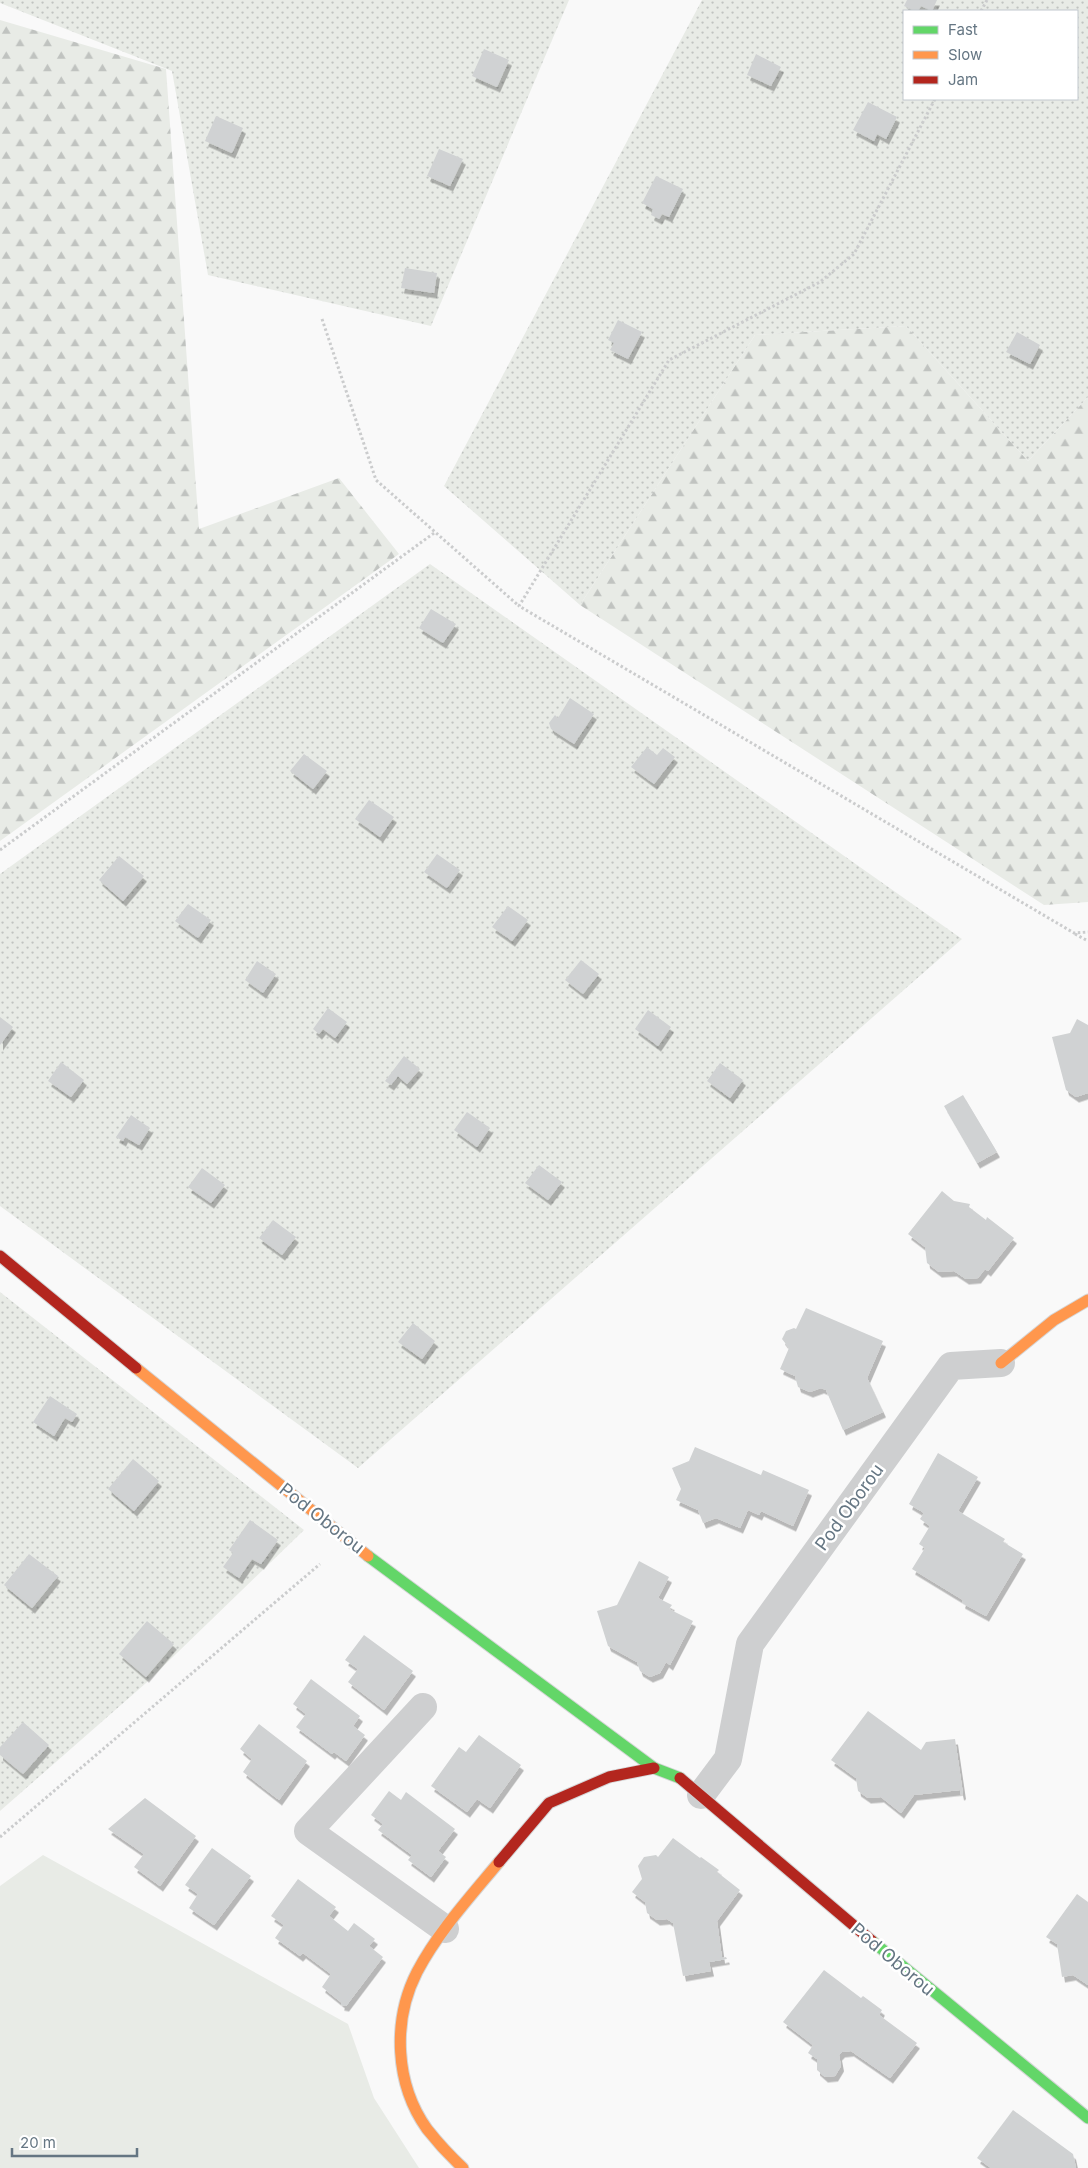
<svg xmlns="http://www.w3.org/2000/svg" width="1088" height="2168" font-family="Inter,sans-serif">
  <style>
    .grass { fill: #e8ebe6 }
    .forest { fill: url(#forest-firs) }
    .garden { fill: url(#garden-dots); fill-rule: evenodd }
    .building { fill: #d0d2d3; filter: url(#shadow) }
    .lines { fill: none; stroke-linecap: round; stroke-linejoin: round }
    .fast-casing { stroke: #d5d6d7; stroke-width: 13 }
    .slow-casing { stroke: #d5d6d7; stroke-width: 13 }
    .jam-casing { stroke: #d5d6d7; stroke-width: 13 }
    .path { stroke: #cbcccd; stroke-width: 3; stroke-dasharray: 2.5 2.5; stroke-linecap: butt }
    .street { stroke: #cecfd0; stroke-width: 28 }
    .fast { stroke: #63d668; stroke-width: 11 }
    .slow { stroke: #ff974d; stroke-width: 11 }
    .jam { stroke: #b3261e; stroke-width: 11 }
    .labels { text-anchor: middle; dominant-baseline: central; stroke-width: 5; stroke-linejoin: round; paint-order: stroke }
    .street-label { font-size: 18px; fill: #657683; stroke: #fff }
  </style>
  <defs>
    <pattern id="forest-firs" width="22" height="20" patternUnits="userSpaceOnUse" patternTransform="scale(1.25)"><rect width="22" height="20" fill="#e8ebe6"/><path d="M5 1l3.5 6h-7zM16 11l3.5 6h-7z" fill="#c0c3c0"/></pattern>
    <pattern id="garden-dots" width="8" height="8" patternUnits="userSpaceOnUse" patternTransform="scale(1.25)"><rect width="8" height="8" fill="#e8ebe6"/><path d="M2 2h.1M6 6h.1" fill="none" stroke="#c0c3c0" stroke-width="1.8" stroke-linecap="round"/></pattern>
    <filter id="shadow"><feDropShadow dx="3" dy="5.5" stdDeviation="0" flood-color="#0004"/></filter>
  </defs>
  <rect width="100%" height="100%" fill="#f9f9f9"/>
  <!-- grass -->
  <path class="grass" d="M43 1855 348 2024 374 2098 419 2168H0V1886Z"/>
  <!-- forest -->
  <path class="forest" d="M0 20 166 69 199 529 339 478 399 554 0 841Z
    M906 326 1028 461 1088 397V902L1044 905 580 605 755 335Z"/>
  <!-- garden -->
  <path class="garden" d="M0 0H569L431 326 208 275 172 71 0 3Z
    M702 0H1088V397L1028 461 906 326 755 335 580 605 444 486ZM904 11H1077V99H904Z
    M430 564 962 939 358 1468 0 1206V874Z
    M0 1292 304 1530 146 1683 0 1811Z"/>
  <!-- building -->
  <path class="building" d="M907 0H937L932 11 921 6 918 11H915L904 6Z
    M484 49 509 60 497 87 472 76Z
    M756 54 781 67 771 86 747 75Z
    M868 102 897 117 886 139 877 134 874 141 853 130Z
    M216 116 243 128 232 153 205 141Z
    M439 149 463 159 450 186 427 176Z
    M656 176 683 189 669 217 662 214 659 219 651 215 653 209 642 203Z
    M405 268 437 273 434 293 401 288Z
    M618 320 642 332 628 359 610 350 614 343 608 340Z
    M1017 332 1040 345 1030 364 1006 352Z
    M431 609 456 624 443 643 419 628Z
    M570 698 594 714 574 744 551 729 549 723 555 715 558 718Z
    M647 747 657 755 663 748 675 757 654 784 631 767Z
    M304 754 327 771 313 789 290 771Z
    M369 800 394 817 380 837 355 819Z
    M437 854 460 870 447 888 424 872Z
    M119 856 144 876 123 901 99 880Z
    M188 904 211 920 198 938 175 921Z
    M508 906 528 920 512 941 492 927Z
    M581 960 599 974 583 994 565 980Z
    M257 961 276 974 263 993 245 980Z
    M328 1008 347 1022 335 1038 323 1029 319 1034 313 1029Z
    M648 1010 671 1027 658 1046 635 1029Z
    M0 1017 13 1027 0 1045Z
    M1077 1019 1088 1025V1093L1076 1097 1066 1090 1052 1037 1070 1033Z
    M404 1056 420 1069 407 1084 398 1076 391 1085 385 1081Z
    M61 1062 84 1080 71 1097 48 1081Z
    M720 1063 743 1080 730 1098 707 1081Z
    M963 1095 997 1152 977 1163 944 1106Z
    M467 1112 490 1128 477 1147 454 1130Z
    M131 1115 150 1128 139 1145 125 1137 123 1141 116 1137Z
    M539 1165 562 1182 548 1200 525 1183Z
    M202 1168 225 1185 211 1203 188 1187Z
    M942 1191 954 1201 970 1204 969 1207 986 1220 987 1217 1014 1238 988 1271 985 1269 978 1278 966 1279 954 1271 939 1272 927 1263 925 1247 908 1234Z
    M273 1220 296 1237 282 1255 259 1238Z
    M806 1308 883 1341 867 1378 883 1412 843 1430 826 1390 821 1388 810 1392 798 1387 795 1376 780 1369 789 1348 782 1339 786 1331 794 1328 796 1329Z
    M413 1323 435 1341 422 1359 398 1342Z
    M50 1396 77 1414 72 1422 65 1418 54 1436 33 1422Z
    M695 1447 761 1475 763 1470 809 1490 793 1526 761 1511 759 1515 748 1510 740 1528 716 1518 703 1523 698 1510 676 1500 681 1489 672 1468 689 1461Z
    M938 1453 978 1477 958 1511 1005 1539 1003 1542 1023 1554 986 1616 962 1603 963 1600 912 1569 925 1548 919 1544 930 1526 920 1519 924 1513 909 1504Z
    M133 1459 159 1481 134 1511 108 1489Z
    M250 1520 278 1540 261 1564 252 1559 239 1578 223 1567 233 1553 229 1550Z
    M29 1554 58 1576 32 1608 4 1585Z
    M639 1561 669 1577 658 1598 672 1605 669 1609 693 1621 670 1665 666 1662 660 1673 650 1677 640 1671 637 1662 608 1646 597 1611 617 1605Z
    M147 1621 174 1644 146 1677 119 1654Z
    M364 1635 413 1671 384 1710 348 1682 358 1669 345 1660Z
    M311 1679 360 1716 353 1726 365 1735 346 1761 334 1752 332 1754 296 1727 306 1714 293 1704Z
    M868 1711 921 1750 926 1742 955 1739 963 1794 961 1795 960 1790 914 1795 901 1813 881 1797 868 1798 858 1791 856 1778 831 1760Z
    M23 1722 49 1745 23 1774 0 1755V1747Z
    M259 1724 307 1761 279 1800 243 1772 252 1759 240 1749Z
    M479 1735 521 1765 490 1808 477 1799 467 1812 431 1786 459 1747 466 1752Z
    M389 1791 401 1800 406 1792 455 1829 438 1851 446 1857 431 1877 408 1860 412 1855 378 1830 383 1824 371 1815Z
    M145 1798 196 1836 160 1886 134 1867 144 1854 108 1829Z
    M673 1838 700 1858 701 1857 719 1870 717 1872 740 1890 717 1921 722 1958 726 1957 727 1959 709 1962 711 1971 683 1976 673 1923 667 1919 657 1920 647 1913 645 1902 632 1892 642 1879 638 1866 644 1857 656 1855 658 1857Z
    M212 1848 251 1876 214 1925 189 1908 198 1894 185 1885Z
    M298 1879 336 1907 329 1916 348 1931 354 1923 375 1939 369 1946 383 1957 346 2006 341 2005 342 2003 322 1987 331 1974 303 1953 300 1956 275 1938 284 1925 271 1916Z
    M1077 1894 1088 1902V1985L1073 1975 1062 1977 1057 1944 1046 1937Z
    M824 1970 861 1998 863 1996 882 2010 879 2015 917 2043 890 2078 851 2051 842 2052 839 2055 841 2066 835 2076 825 2077 817 2070V2059L808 2053 813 2045 783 2022Z
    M1013 2110 1073 2154 1076 2168H991L977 2158Z"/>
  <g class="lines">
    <defs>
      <path id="fast" d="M368 1556 654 1768 680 1778
        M872 1941 1088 2118"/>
      <path id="slow" d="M1001 1363 1054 1320 1088 1300
        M136 1368 368 1556
        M463 2168C450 2156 438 2143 427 2129 395 2084 392 2021 417 1972 438 1932 470 1897 499 1862"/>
      <path id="jam" d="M0 1256 136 1368
        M680 1778 872 1941
        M499 1862 549 1803 609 1777 654 1768"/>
    </defs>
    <!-- fast casing -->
    <use href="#fast" class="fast-casing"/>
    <!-- slow casing -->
    <use href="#slow" class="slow-casing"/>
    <!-- jam casing -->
    <use href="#jam" class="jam-casing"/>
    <!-- path -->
    <path class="path" d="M981 11 987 0
      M935 99 854 254 820 282 669 360 519 606 1074 933 1088 932
      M322 319 376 480 519 606
      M0 850 434 533
      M1075 934 1088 941
      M0 1837 320 1564"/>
    <!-- street -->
    <path class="street" d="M423 1707 308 1831 445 1929
      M701 1795 728 1759 750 1644 951 1366 1001 1363"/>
    <!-- fast -->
    <use href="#fast" class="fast"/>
    <!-- slow -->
    <use href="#slow" class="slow"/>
    <!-- jam -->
    <use href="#jam" class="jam"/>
  </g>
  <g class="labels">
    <!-- street labels -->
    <g class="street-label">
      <text transform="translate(849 1507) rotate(-54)">Pod Oborou</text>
      <text transform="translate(322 1518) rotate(38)">Pod Oborou</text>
      <text transform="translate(893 1959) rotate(40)">Pod Oborou</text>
    </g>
  </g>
  <!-- legend -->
  <rect x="903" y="10" width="175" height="90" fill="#ffffff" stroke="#c1c8cd"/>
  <rect x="913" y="26" width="25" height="8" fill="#63d668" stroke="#c1c8cd"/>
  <text x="948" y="35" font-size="15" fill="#657683">Fast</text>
  <rect x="913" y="51" width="25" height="8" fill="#ff974d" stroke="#c1c8cd"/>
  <text x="948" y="60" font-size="15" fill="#657683">Slow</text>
  <rect x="913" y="76" width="25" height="8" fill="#b3261e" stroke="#c1c8cd"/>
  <text x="948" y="85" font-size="15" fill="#657683">Jam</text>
  <!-- scale -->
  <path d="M12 2148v8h125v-8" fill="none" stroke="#657683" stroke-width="2.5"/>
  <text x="20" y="2148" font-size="15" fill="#657683" stroke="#ffffff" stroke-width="4" paint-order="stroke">20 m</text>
</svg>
